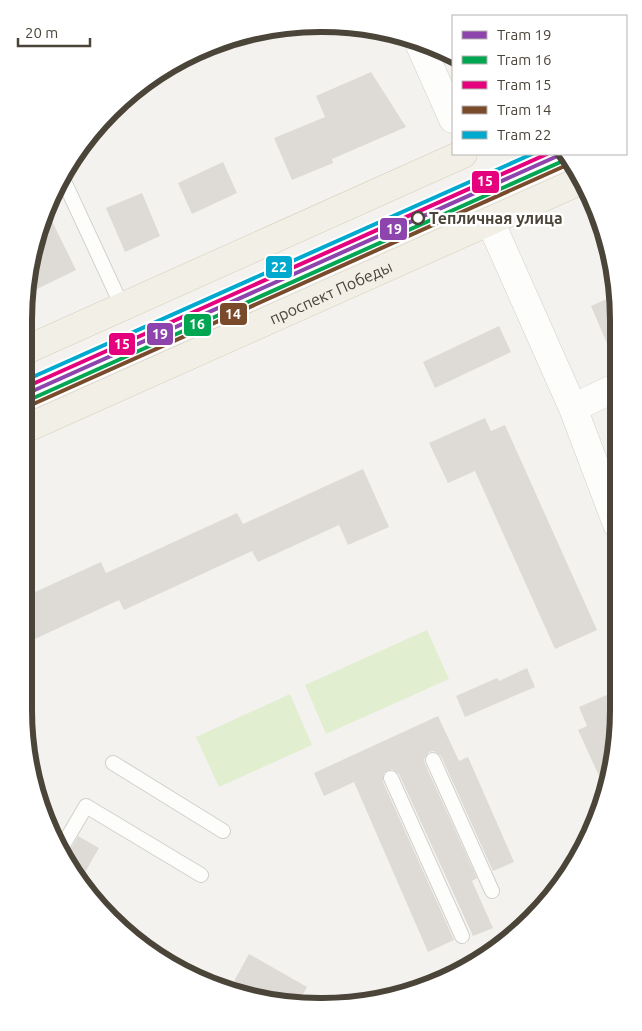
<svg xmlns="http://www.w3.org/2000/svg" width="642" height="1031" font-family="Ubuntu,sans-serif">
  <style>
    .green { fill: #e1eecf }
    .building { fill: #dedbd6 }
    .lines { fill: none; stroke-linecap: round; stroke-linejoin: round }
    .lane-casing { stroke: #d2d0cb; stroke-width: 16 }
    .street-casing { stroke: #d2d0cb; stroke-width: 29 }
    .primary-casing { stroke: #d6cebb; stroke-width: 29 }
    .lane { stroke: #fdfdfc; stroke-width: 14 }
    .street { stroke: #fdfdfc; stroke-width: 28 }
    .primary { stroke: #f2efe6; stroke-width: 28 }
    .tram-1-casing { stroke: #fff; stroke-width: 8 }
    .tram-2-casing { stroke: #fff; stroke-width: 8 }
    .tram-3-casing { stroke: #fff; stroke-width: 8 }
    .tram-4-casing { stroke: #fff; stroke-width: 8 }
    .tram-5-casing { stroke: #fff; stroke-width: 8 }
    .tram-1 { stroke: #8e44ad; stroke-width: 4 }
    .tram-2 { stroke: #00a651; stroke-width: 4 }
    .tram-3 { stroke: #e5007d; stroke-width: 4 }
    .tram-4 { stroke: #7a4b2a; stroke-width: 4 }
    .tram-5 { stroke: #00a9ce; stroke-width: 4 }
    .stop-dot { fill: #fff; stroke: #4b4439; stroke-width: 2.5 }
    .labels { text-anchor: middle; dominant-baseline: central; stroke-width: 5; stroke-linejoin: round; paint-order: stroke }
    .stop-label { font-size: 16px; font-weight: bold; fill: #4b4439; stroke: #fff; text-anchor: start }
    .street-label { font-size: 16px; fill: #4b4439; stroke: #fff }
    .rim { fill: none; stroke: #4b4439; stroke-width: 6 }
    .line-badge { stroke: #fff; stroke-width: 2 }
    .badge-label { font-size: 14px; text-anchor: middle; font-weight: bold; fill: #fff }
  </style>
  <rect width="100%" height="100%" fill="#f4f2ee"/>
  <!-- green -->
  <path class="green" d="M427 630 449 679 326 734 305 685Z
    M290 694 312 745 219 787 196 737Z"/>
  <!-- building -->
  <path class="building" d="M371 72 406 127 332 159 333 163 292 180 274 138 325 117 316 96Z
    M223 162 237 193 192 214 178 183Z
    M142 193 160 236 125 252 106 208Z
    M46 209 76 270 33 291 27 279Z
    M616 295 618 301 617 367 591 306Z
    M499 326 511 352 435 388 423 362Z
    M485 418 491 431 505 425 597 630 555 649 475 471 448 483 429 443Z
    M363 469 389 527 348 545 339 525 258 562 252 551 124 610 119 600 24 644V597L101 562 106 573 237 513 243 524Z
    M527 668 535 687 465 717 456 696 497 678 499 681Z
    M616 691V749L605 789 578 730 587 726 579 707Z
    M438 716 459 761 468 757 514 862 493 871 441 756 434 751 429 752 424 759 425 764 477 878 472 881 493 928 473 936 399 774 392 769 384 773 383 782 454 940 428 952 354 782 324 796 314 773Z
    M78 836 99 848 80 881 67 856Z
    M249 954 307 987 298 1003 228 992Z"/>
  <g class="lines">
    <defs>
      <path id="lane" d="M63 179 122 306
        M433 760 492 891
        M113 763 223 831
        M391 778 462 936
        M62 847 86 806 201 875"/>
      <path id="street" d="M420 45 453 119
        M490 221 573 408 617 524
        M573 408 617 387"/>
      <g id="primary">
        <path d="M26 350 463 154"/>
        <path id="s1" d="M25 429 582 180"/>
      </g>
    </defs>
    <!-- lane casing -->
    <use href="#lane" class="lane-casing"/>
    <!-- street casing -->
    <use href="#street" class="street-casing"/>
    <!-- primary casing -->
    <use href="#primary" class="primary-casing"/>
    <!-- lane -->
    <use href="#lane" class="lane"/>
    <!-- street -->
    <use href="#street" class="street"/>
    <!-- primary -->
    <use href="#primary" class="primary"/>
    <defs>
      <path id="tram-1" d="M26 394 562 154"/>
      <path id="tram-2" d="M29 400 565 160"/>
      <path id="tram-3" d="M26 387 547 154"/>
      <path id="tram-4" d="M31 405 567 165"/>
      <path id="tram-5" d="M26 380 532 154"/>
    </defs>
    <!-- tram-1 casing -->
    <use href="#tram-1" class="tram-1-casing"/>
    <!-- tram-2 casing -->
    <use href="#tram-2" class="tram-2-casing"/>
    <!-- tram-3 casing -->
    <use href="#tram-3" class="tram-3-casing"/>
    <!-- tram-4 casing -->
    <use href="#tram-4" class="tram-4-casing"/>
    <!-- tram-5 casing -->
    <use href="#tram-5" class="tram-5-casing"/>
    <!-- tram-1 -->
    <use href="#tram-1" class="tram-1"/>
    <!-- tram-2 -->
    <use href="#tram-2" class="tram-2"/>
    <!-- tram-3 -->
    <use href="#tram-3" class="tram-3"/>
    <!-- tram-4 -->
    <use href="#tram-4" class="tram-4"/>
    <!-- tram-5 -->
    <use href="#tram-5" class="tram-5"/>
  </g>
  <!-- markers -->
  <circle class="stop-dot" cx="418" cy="218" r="6"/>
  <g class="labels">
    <!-- stop labels -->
    <g class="stop-label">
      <text x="429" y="218">Тепличная улица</text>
    </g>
    <!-- street labels -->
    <g class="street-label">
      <text stroke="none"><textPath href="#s1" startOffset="335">проспект Победы</textPath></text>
    </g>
  </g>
  <!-- crop -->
  <path d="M0 0H642V1031H0ZM320 32H322A288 288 0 0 1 610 320V710A288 288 0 0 1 322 998H320A288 288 0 0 1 32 710V320A288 288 0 0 1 320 32Z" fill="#fff" fill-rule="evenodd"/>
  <path class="rim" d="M320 32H322A288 288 0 0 1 610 320V710A288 288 0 0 1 322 998H320A288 288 0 0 1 32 710V320A288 288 0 0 1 320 32Z"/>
  <g class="line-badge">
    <rect x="471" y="170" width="29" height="24" rx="5" fill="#e5007d"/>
    <rect x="379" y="217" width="29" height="24" rx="5" fill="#8e44ad"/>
    <rect x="265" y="255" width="28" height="24" rx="5" fill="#00a9ce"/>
    <rect x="219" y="302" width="29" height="24" rx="5" fill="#7a4b2a"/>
    <rect x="183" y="313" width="29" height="24" rx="5" fill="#00a651"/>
    <rect x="146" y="322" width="28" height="24" rx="5" fill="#8e44ad"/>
    <rect x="108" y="332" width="28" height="24" rx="5" fill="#e5007d"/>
  </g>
  <g class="badge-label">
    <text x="485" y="186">15</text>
    <text x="394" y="234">19</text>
    <text x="279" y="272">22</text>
    <text x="233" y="319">14</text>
    <text x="197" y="329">16</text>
    <text x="160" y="339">19</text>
    <text x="122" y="349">15</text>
  </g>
  <!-- legend -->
  <rect x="452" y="15" width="175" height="140" fill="#ffffff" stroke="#b7b4b0"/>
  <rect x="462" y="31" width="25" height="8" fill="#8e44ad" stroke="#b7b4b0"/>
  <text x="497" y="40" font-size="15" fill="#4b4439">Tram 19</text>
  <rect x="462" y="56" width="25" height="8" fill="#00a651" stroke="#b7b4b0"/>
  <text x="497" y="65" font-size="15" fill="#4b4439">Tram 16</text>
  <rect x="462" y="81" width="25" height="8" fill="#e5007d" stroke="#b7b4b0"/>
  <text x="497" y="90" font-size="15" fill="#4b4439">Tram 15</text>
  <rect x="462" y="106" width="25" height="8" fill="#7a4b2a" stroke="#b7b4b0"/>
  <text x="497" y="115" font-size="15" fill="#4b4439">Tram 14</text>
  <rect x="462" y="131" width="25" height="8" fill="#00a9ce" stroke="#b7b4b0"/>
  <text x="497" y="140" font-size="15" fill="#4b4439">Tram 22</text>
  <!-- scale -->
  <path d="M18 38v8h72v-8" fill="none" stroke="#4b4439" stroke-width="2.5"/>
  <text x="25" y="38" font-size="15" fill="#4b4439" stroke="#ffffff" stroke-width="4" paint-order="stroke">20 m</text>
</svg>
